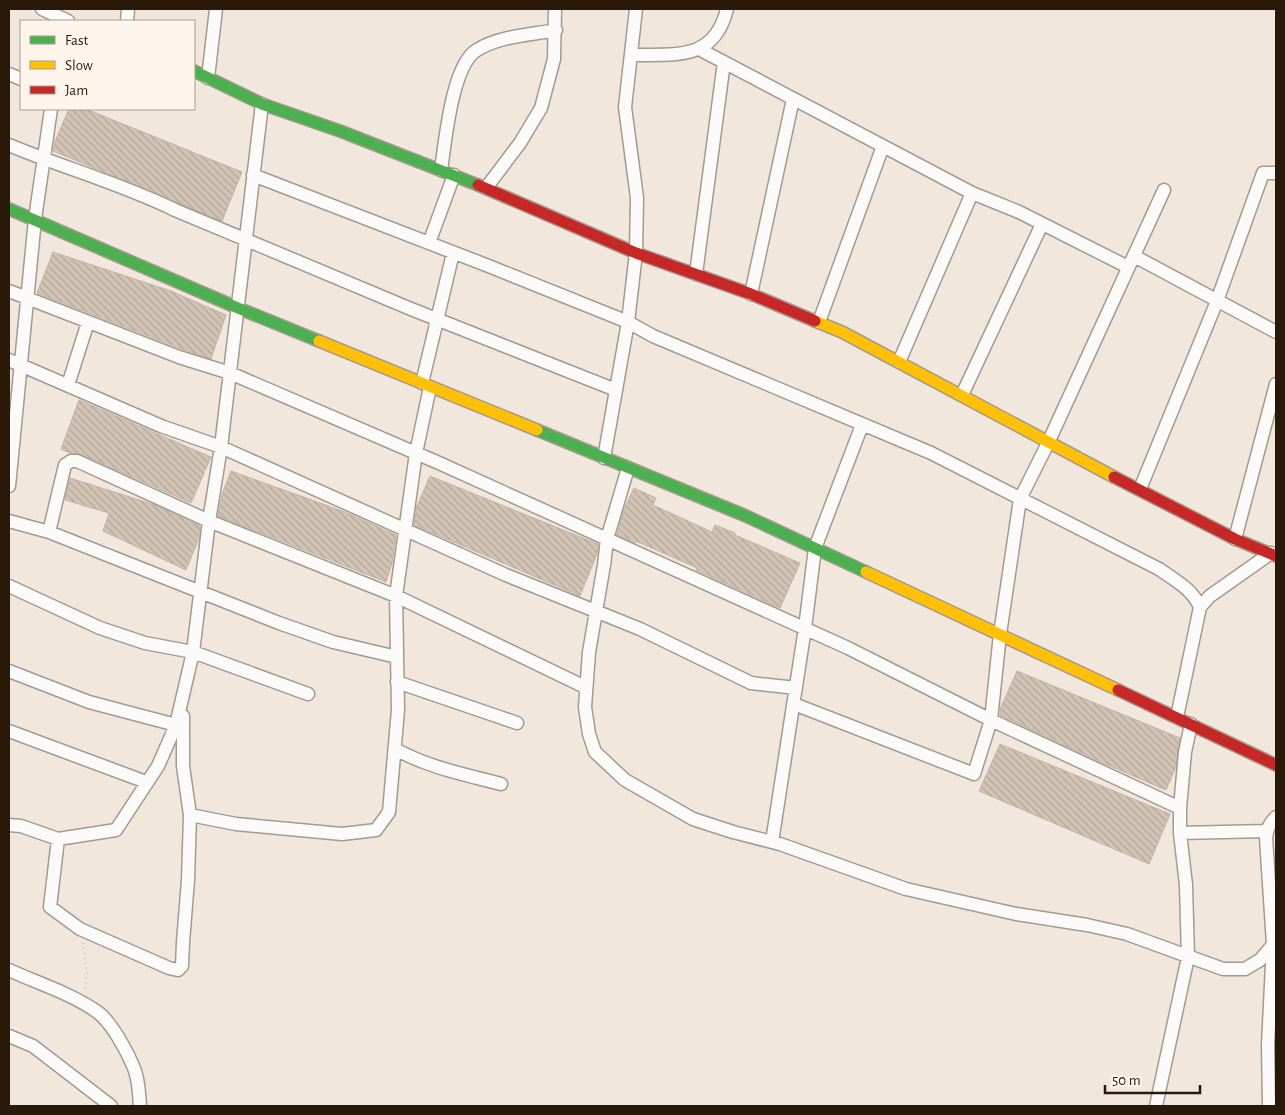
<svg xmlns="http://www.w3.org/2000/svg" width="1285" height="1115" font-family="'Alegreya Sans',sans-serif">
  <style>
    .building { fill: url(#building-back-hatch); stroke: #c2b5a8 }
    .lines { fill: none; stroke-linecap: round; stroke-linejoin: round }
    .street-casing { stroke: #a6998d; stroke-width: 15 }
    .fast-casing { stroke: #a6998d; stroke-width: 14 }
    .slow-casing { stroke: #a6998d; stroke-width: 14 }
    .jam-casing { stroke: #a6998d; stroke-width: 14 }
    .path { stroke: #cdc9c5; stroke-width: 2.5; stroke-dasharray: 1 4; stroke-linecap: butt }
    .street { stroke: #fdfbfa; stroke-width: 12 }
    .fast { stroke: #4caf50; stroke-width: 11 }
    .slow { stroke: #ffc107; stroke-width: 11 }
    .jam { stroke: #c62828; stroke-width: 11 }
  </style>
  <defs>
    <pattern id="building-back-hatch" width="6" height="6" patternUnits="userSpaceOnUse" patternTransform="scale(1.25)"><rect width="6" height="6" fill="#d1c3b5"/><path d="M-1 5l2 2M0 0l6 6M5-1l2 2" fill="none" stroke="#b4a79a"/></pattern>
  </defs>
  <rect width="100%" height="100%" fill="#f1e7dd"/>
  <!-- building -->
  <path class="building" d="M69 109H86L242 172 222 221 53 151 55 141Z
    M53 252 171 291 226 315 211 359 182 349 37 293Z
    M79 400 211 457 191 503 80 454 70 453 61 449Z
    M231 471 345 512 396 535 392 563 386 582 218 516 222 494Z
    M430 476 598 544 597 554 580 596 414 525 417 506Z
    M70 478 155 505 200 526 199 538 186 570 103 531 109 513 65 500Z
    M634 488 656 498 653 505 712 532 715 525 735 533V535L800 563 780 608 696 570 697 568 636 541V543L617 535 624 509Z
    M1017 671 1180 738 1176 767 1166 790 1103 763 1000 715 1001 707Z
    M1000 744 1170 814 1149 864 979 791Z"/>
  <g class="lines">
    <defs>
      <path id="street" d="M42 9 68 21
        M127 21 128 9
        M699 49 972 193 1019 212 1128 267
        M631 55C674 54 714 62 727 9
        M9 74 21 79
        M208 78 216 9
        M9 145C64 168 122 184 175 210L411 309 616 390
        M441 170C445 143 452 64 477 50 499 36 530 35 556 30
        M253 175 486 265 628 322 653 336 931 453 1159 569C1175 580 1192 589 1200 607
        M486 188 520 143 541 108 554 59 555 9
        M429 243 454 175
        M1134 256 1276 332
        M696 274 724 62
        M9 291 179 357 230 373 439 463 848 648 991 720 1180 808
        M751 294 793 99
        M819 322 883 146
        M9 360 161 426 221 447 506 575 640 629 751 683 796 688
        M899 362 972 193
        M422 383 453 253
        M68 385 88 322
        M962 395 1042 224
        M604 458 628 322 636 253 637 198 625 107 636 9
        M628 468 607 539 604 565 589 652 585 707 589 734 595 752 625 780 693 819 733 832 780 844 906 889 1016 914 1087 925 1127 934 1223 969H1245L1260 960 1276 941
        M9 486 35 219 51 109
        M1140 489 1217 301 1263 173H1276
        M9 521 49 532 279 623 333 642 397 657
        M49 532 65 465 71 461H77L209 521 396 596 585 687
        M1235 539 1276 384
        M9 586 100 628 145 643 193 652 308 694
        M9 671 89 702 176 725
        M397 682 517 723
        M794 704 974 774 991 720 1000 634 1020 499 1048 443 1164 190
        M183 716V766L190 815 236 824 342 834 376 830 389 812 398 710 396 596 416 453 430 387
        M1177 717 1200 607 1210 596 1271 553
        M9 731 146 782
        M395 749C430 768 463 774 501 784
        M9 825 21 826 58 839 116 830 158 766 176 725 193 652 209 521 221 447 262 104
        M1180 833 1267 831
        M58 839 50 907 80 929 169 968 178 970 182 966 183 942 188 880 190 815
        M772 842 805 628 815 548 862 425
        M9 970C37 983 70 993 96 1011 111 1021 127 1051 134 1068 139 1080 139 1094 140 1106
        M9 1036 33 1046 111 1106
        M1156 1106 1188 957 1186 885 1180 833V808L1185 752 1191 724
        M1269 1106 1268 1045 1273 944 1266 838C1267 829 1269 824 1276 817"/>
      <path id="fast" d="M194 71 262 104 340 131 478 185
        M9 209 238 308 319 341
        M537 430 746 516 866 572"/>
      <path id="slow" d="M815 321 842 332 1114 477
        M319 341 537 430
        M866 572 1118 690"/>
      <path id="jam" d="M478 185 636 253 751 294 815 321
        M1114 477 1235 539 1276 556
        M1118 690 1276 765"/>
    </defs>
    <!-- street casing -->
    <use href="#street" class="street-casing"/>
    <!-- fast casing -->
    <use href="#fast" class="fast-casing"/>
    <!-- slow casing -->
    <use href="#slow" class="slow-casing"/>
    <!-- jam casing -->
    <use href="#jam" class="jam-casing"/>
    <!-- path -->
    <path class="path" d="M83 943 87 973 85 990"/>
    <!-- street -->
    <use href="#street" class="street"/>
    <!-- fast -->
    <use href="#fast" class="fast"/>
    <!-- slow -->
    <use href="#slow" class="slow"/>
    <!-- jam -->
    <use href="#jam" class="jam"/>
  </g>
  <!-- border -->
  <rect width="1285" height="1115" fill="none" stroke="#2a1908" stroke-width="20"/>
  <!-- legend -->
  <rect x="20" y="20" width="175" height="90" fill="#fff5ec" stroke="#aa9d91"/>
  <rect x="30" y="36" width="25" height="8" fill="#4caf50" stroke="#aa9d91"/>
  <text x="65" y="45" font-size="15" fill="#2a1908">Fast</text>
  <rect x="30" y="61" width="25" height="8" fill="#ffc107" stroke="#aa9d91"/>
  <text x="65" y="70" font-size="15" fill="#2a1908">Slow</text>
  <rect x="30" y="86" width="25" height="8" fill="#c62828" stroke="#aa9d91"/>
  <text x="65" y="95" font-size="15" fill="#2a1908">Jam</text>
  <!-- scale -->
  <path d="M1105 1085v8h95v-8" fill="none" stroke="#2a1908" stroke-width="2.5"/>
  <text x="1112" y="1085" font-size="15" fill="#2a1908" stroke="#fff5ec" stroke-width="4" paint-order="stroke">50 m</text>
</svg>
